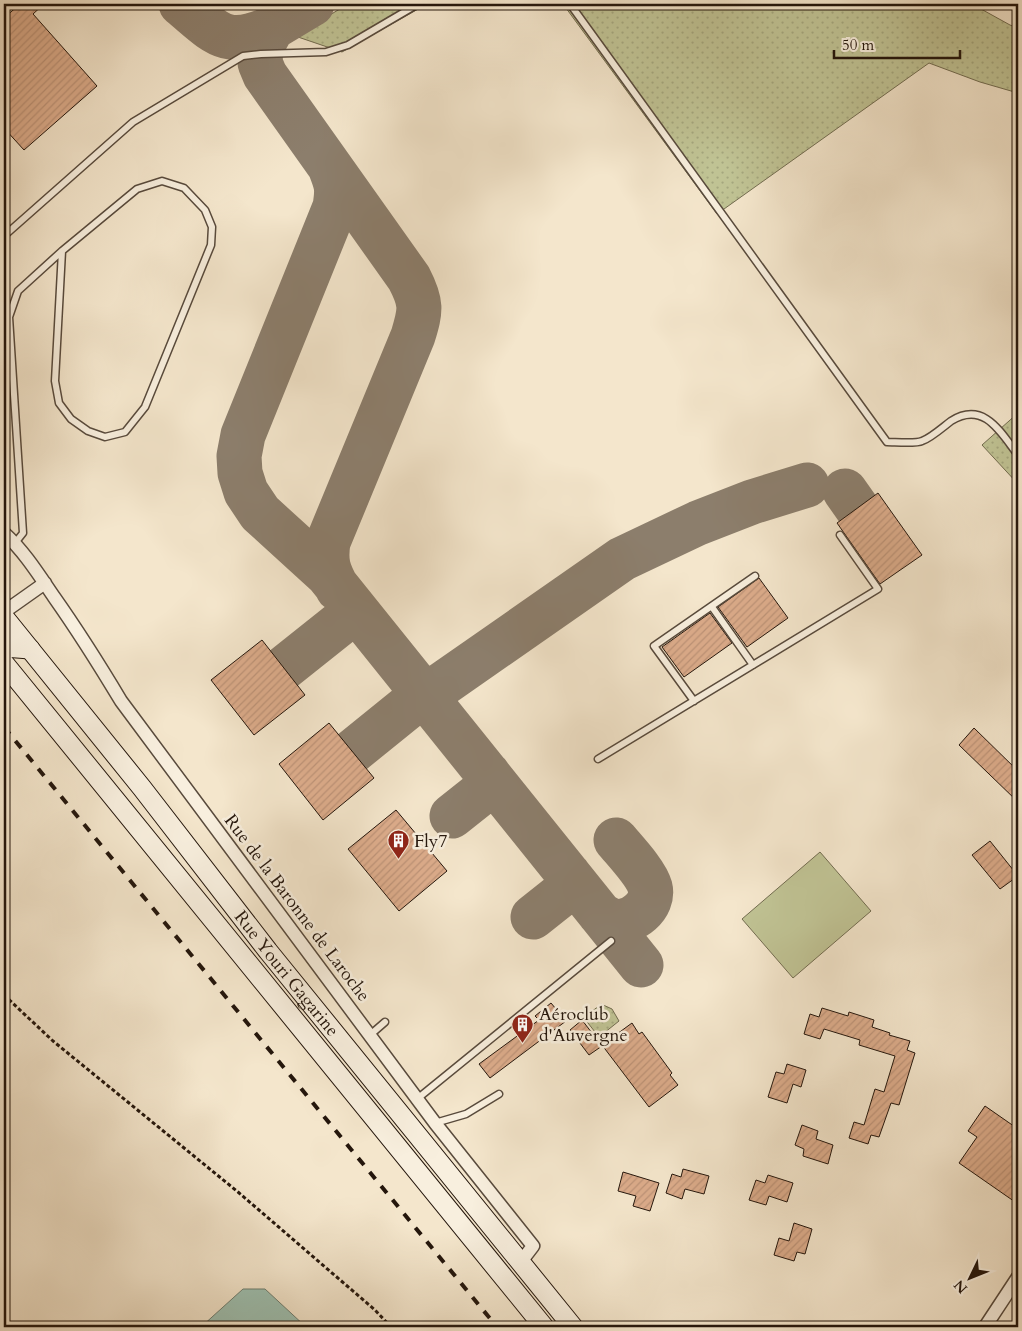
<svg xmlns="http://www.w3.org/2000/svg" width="1022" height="1331" font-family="Cardo,serif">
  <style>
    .grass { fill: url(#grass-dots); stroke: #726c50 }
    .park { fill: #c0c394; stroke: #726c50 }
    .water { fill: #9dc0b1; stroke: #6d7c6f }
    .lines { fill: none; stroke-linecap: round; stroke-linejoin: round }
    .taxiway { stroke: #8c7e6c; stroke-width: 45 }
    .building { fill: url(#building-hatch); stroke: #24160c }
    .lane-casing { stroke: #584a3c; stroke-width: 9 }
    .street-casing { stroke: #584a3c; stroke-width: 15 }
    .secondary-casing { stroke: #24160c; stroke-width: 21 }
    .path { stroke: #24160c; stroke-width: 3; stroke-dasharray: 4 2.5; stroke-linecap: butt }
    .lane { stroke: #f8efde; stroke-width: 6 }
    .street { stroke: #f8efde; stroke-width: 12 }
    .secondary { stroke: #f8efde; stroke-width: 19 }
    .rail { stroke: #24160c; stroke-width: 4; stroke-dasharray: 9 9; stroke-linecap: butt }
    .labels { text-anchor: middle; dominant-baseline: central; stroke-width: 5; stroke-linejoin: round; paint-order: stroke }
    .poi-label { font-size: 18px; fill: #24160c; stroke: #f8efde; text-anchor: start }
    .street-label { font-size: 18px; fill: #24160c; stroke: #f8efde }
  </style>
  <defs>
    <pattern id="grass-dots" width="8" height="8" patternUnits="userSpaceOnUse" patternTransform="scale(1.25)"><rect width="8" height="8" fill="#c0c394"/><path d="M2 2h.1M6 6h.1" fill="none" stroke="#a5a77e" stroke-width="1.8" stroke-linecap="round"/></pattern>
    <pattern id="building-hatch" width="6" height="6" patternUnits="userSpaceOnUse" patternTransform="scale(1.25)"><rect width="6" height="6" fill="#dcac8b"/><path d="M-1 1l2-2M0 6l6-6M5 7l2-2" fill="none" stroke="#bd9377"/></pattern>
  </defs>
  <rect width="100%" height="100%" fill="#f4e6cc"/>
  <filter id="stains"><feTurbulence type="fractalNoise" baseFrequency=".004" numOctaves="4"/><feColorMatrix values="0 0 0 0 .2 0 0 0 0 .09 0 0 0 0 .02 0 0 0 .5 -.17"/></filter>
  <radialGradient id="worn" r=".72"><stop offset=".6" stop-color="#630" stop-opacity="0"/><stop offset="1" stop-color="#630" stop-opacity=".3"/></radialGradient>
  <!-- grass -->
  <path class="grass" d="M348 4H427L342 52 295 36Z
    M563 4H972L1010 25 1018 28V93L980 82 929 63 717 214Z
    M1018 413V484L982 445Z
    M601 1004 612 1009 619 1021 599 1037 584 1018Z"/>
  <!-- park -->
  <path class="park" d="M820 852 871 911 793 978 742 919Z"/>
  <!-- water -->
  <path class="water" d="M243 1289H265L306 1327H201Z"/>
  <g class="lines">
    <!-- taxiway -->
    <path class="taxiway" d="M181 4C216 33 225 49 272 28
      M312 4 272 28 261 48 260 63 265 75 409 278C422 303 421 310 413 336L328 542C325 562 328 571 338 589
      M330 167C337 185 338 188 335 207L243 435 239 456 240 473 246 492 260 513 327 574 641 965
      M845 491 857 508
      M284 668 348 617C354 614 358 616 363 619
      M415 684C422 690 428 691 437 688L622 559 698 523 752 502 807 485
      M352 752 415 701 419 693 415 684
      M452 816 486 789 489 781 488 774
      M600 914C605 917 609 920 614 921 632 924 655 906 650 887 646 873 626 852 616 840
      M533 917 567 890 570 883 569 875"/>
  </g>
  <!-- building -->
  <path class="building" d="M20 4H44L33 14 97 86 24 150 4 128V18Z
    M878 493 922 555 880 584 837 523Z
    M759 578 788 618 747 647 718 607Z
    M710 613 732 643 684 677 662 647Z
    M262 640 305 695 254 735 211 680Z
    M329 723 374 778 323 820 279 764Z
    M974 728 1018 771V802L959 745Z
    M396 810 447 871 399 911 348 849Z
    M990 841 1018 876 1000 889 972 855Z
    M551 1003 566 1021 490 1078 479 1064 539 1020 535 1016Z
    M822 1008 848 1016 849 1012 874 1020 872 1027 890 1033 889 1035 910 1041 907 1050 915 1053 899 1105 891 1103 879 1137 871 1135 868 1144 849 1138 854 1122 864 1125 875 1089 884 1092 895 1056 859 1045 860 1040 824 1029 820 1039 804 1034 810 1014 819 1017Z
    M582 1020 602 1046 589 1055 570 1030Z
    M632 1023 639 1034 642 1032 672 1073 670 1075 678 1085 649 1107 602 1045Z
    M787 1064 806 1070 801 1087 793 1084 787 1103 768 1097 776 1072 784 1074Z
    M985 1106 1018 1129V1204L959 1163 977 1137 968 1131Z
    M802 1125 818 1131 816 1139 833 1145 828 1164 803 1156 804 1149 795 1145Z
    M683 1169 709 1176 704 1194 685 1189 682 1199 666 1193 672 1174 681 1177Z
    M623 1172 659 1183 650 1211 633 1206 636 1196 618 1191Z
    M768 1175 793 1183 787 1202 769 1196 766 1205 749 1200 756 1180 765 1183Z
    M794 1223 812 1229 805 1254 797 1252 794 1261 774 1255 779 1238 789 1241Z"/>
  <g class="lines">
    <defs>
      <path id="lane" d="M570 4 887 442C895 442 916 444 922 441 931 438 943 427 951 421 984 400 1001 433 1018 455
        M4 236 133 122 243 56 261 54 326 52 348 45 418 4
        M15 543 23 533 9 317 18 291 62 251 137 189 162 181 184 188 205 210 212 227 211 245 145 407 125 432 105 437 88 431 71 419 59 403 55 381 62 251
        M712 607 753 665
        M694 701 654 646 755 576
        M598 759 878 589 840 535
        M370 1035 385 1022
        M417 1099 611 941
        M435 1123 466 1114 499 1094"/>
      <path id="street" d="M4 533C24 551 39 575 54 597 78 631 100 666 121 701L435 1123 533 1246 520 1263
        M4 612 45 583
        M985 1327 1018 1277"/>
      <g id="secondary">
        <path id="s1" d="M4 617 142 788 268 951 573 1327"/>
        <path d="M4 647 30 649"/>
        <path d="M4 663 544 1327"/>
      </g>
    </defs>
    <!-- lane casing -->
    <use href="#lane" class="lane-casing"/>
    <!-- street casing -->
    <use href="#street" class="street-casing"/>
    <!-- secondary casing -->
    <use href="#secondary" class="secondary-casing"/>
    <!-- path -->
    <path class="path" d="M4 995 53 1041 238 1192 375 1310 391 1327"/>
    <!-- lane -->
    <use href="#lane" class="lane"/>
    <!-- street -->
    <use href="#street" class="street"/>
    <!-- secondary -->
    <use href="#secondary" class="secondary"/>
    <!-- rail -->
    <path class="rail" d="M4 727 497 1327"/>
  </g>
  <!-- icons -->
  <defs>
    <symbol id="building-pin" viewBox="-11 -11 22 30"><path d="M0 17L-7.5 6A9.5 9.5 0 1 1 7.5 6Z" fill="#8f2418" stroke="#f8efde"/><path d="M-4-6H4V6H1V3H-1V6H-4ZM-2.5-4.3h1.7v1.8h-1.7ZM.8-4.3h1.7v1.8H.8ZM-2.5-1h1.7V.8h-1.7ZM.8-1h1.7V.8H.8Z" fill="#fff"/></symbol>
  </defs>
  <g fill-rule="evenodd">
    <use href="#building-pin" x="386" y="828" width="25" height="34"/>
    <use href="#building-pin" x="510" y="1012" width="25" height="34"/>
  </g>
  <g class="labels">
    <!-- poi labels -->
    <g class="poi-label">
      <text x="414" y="841">Fly7</text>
      <text x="539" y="1014">Aéroclub<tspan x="539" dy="21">d'Auvergne</tspan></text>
    </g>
    <!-- street labels -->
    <g class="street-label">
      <text transform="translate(297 908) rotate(53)">Rue de la Baronne de Laroche</text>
      <text stroke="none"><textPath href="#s1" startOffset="455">Rue Youri Gagarine</textPath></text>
    </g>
  </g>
  <!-- margin -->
  <rect width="1022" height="1331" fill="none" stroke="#f4e6cc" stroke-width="20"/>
  <rect x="5" y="5" width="1012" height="1321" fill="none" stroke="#24160c" stroke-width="2.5"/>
  <rect x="10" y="10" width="1002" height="1311" fill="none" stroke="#24160c"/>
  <!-- north arrow -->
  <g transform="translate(970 1278) rotate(227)" stroke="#f8efde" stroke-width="4" paint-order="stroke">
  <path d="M0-4L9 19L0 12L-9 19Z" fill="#24160c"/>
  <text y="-8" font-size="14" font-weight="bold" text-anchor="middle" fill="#24160c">N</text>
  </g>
  <!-- scale -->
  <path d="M834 50v8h126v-8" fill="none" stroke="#24160c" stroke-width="2.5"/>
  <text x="842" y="50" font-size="15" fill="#24160c" stroke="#f8efde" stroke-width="4" paint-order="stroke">50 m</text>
  <rect width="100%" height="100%" filter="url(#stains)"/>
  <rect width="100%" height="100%" fill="url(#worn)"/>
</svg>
